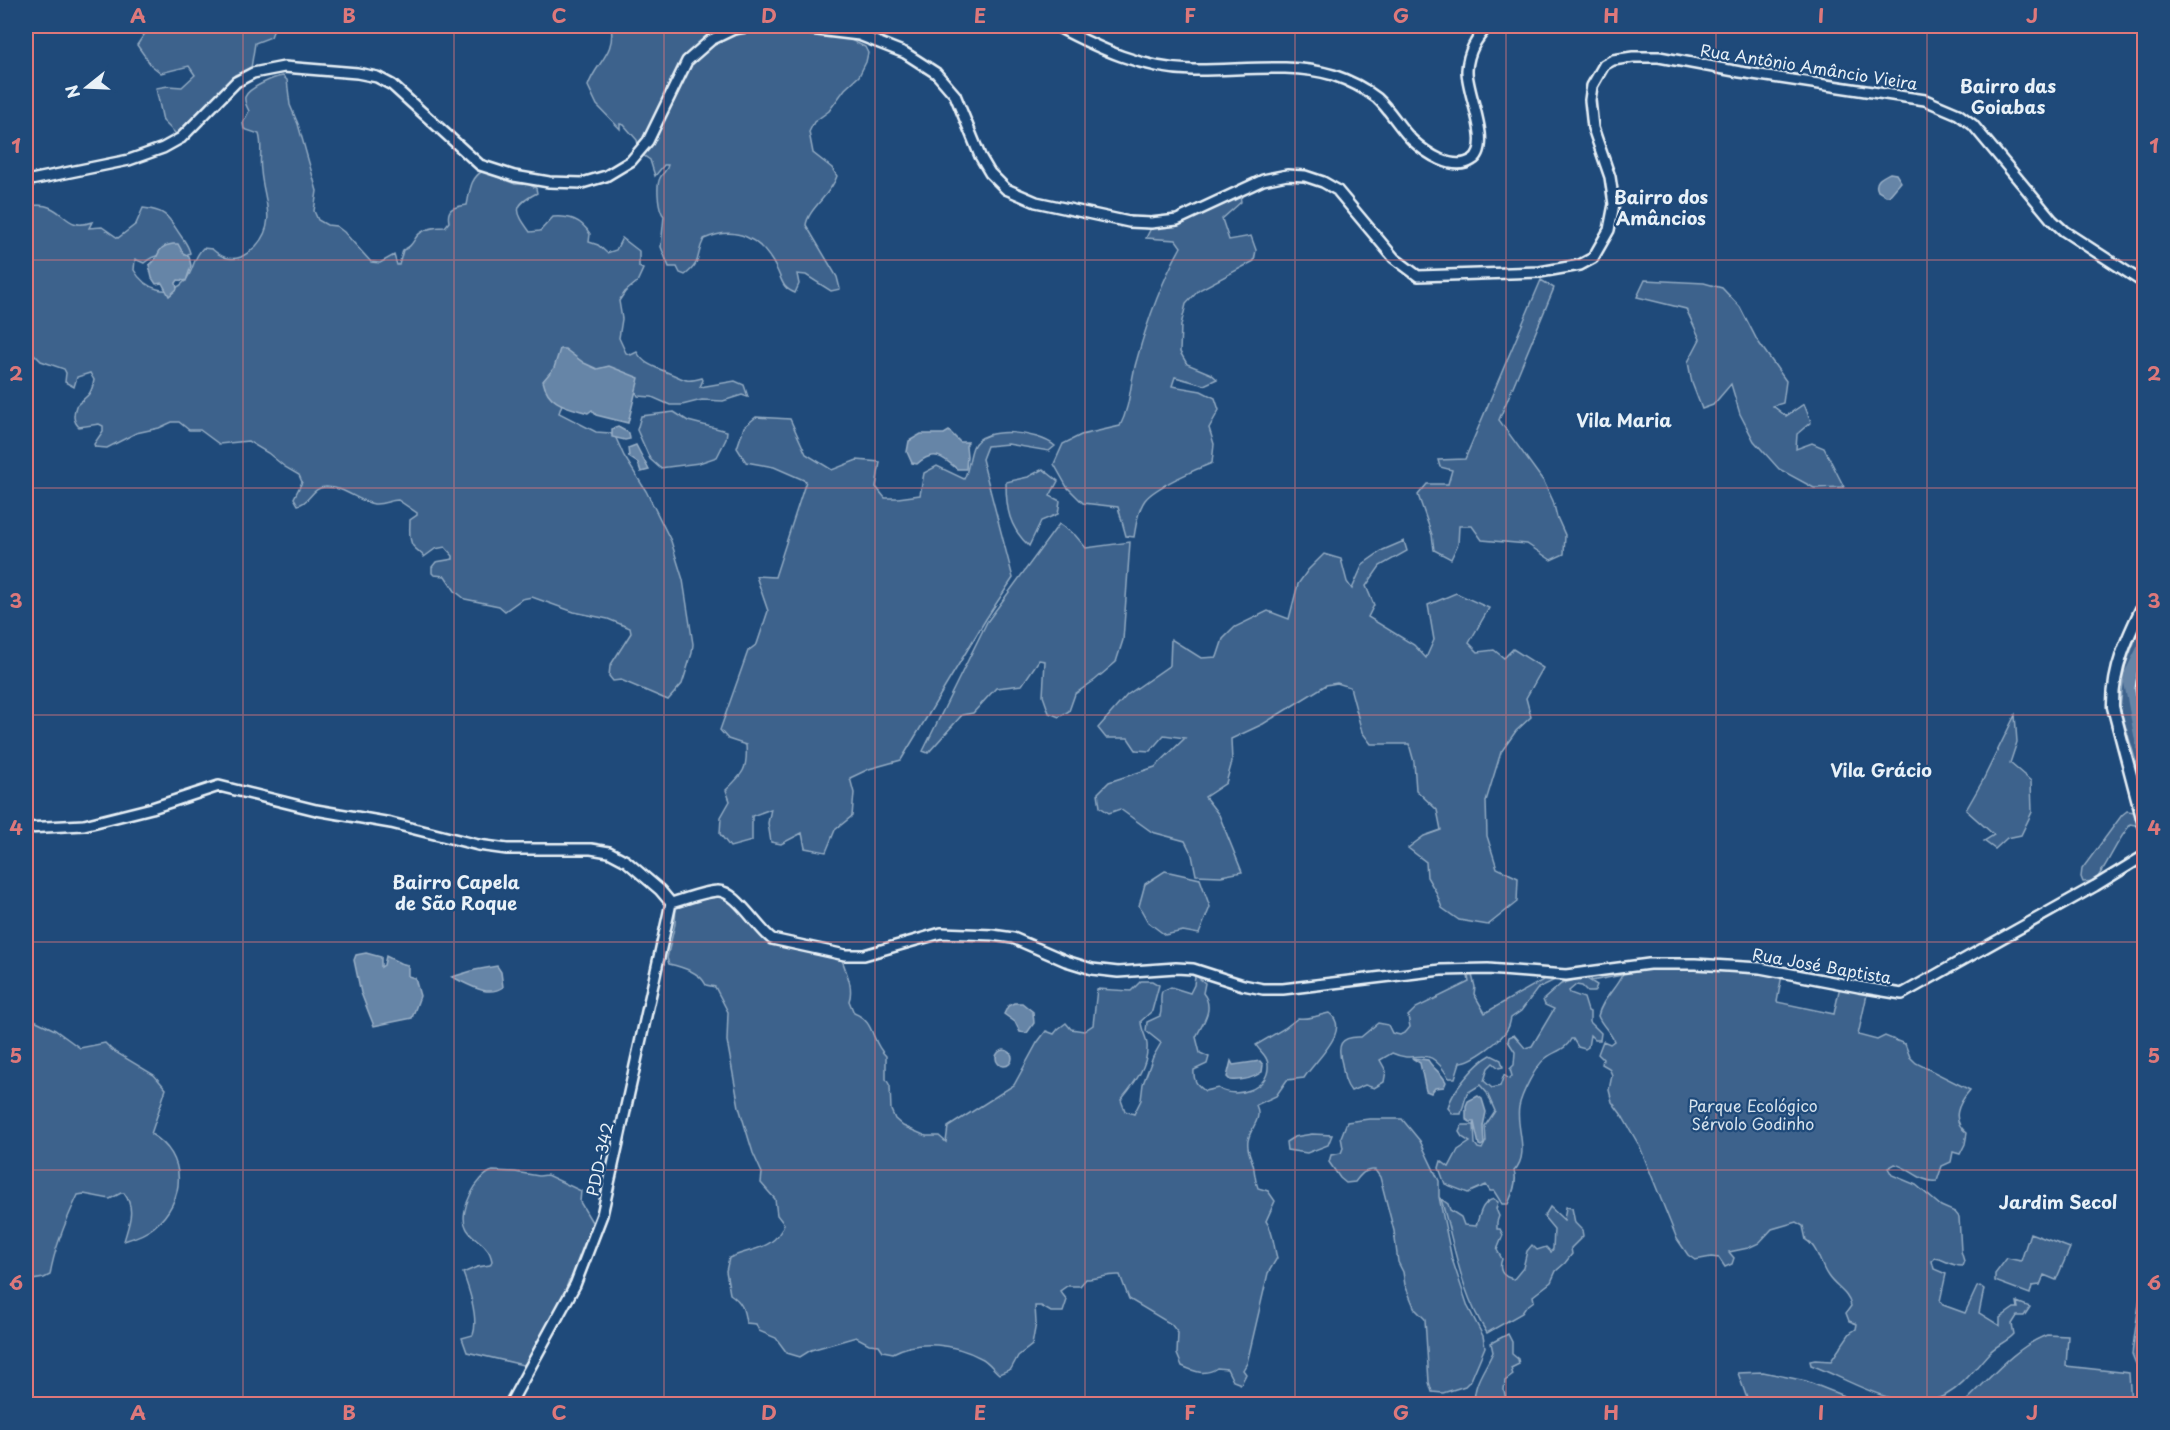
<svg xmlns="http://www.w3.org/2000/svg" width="2170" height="1430" font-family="'Playpen Sans',sans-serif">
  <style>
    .green { fill: #3c628c; stroke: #92aac2; stroke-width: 1.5 }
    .water { fill: #6685a7; stroke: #9ab0c7; stroke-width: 1.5 }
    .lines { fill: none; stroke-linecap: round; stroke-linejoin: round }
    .river { stroke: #6685a7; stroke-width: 12 }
    .tertiary-casing { stroke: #e8f1f8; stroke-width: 14 }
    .primary-casing { stroke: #e8f1f8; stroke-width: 15 }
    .tertiary { stroke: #1f4a7a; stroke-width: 9 }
    .primary { stroke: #1f4a7a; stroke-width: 10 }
    .grid { fill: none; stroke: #dd787b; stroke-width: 1.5; stroke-opacity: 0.55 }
    .labels { text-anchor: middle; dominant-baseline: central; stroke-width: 4.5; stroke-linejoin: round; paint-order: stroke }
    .street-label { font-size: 16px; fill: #e8f1f8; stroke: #1f4a7a }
    .park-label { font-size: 16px; fill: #d7e3ed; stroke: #1f4a7a }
    .neighbourhood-label { font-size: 18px; font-weight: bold; fill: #e8f1f8; stroke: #1f4a7a }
    .neatline { fill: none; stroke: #dd787b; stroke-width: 2 }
    .grid-label { font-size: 20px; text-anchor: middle; font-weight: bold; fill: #dd787b }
  </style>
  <rect width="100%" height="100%" fill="#1f4a7a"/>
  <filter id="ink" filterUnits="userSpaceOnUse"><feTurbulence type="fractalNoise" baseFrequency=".0167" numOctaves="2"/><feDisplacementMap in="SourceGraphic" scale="12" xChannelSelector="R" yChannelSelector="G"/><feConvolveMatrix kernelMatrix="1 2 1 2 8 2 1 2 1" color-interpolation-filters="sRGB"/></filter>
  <g filter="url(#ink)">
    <!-- green -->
    <path class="green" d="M150 26H275L271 37 255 43 251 68 235 75 176 134 163 121 156 88 168 86 182 87 195 75 189 66 161 73 151 65 137 45Z
      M611 26H877C870 38 858 36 845 37L865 47 868 53 866 62 859 76 845 89 829 111 814 122 809 132 813 153 832 168 837 176C831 195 808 209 806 225L837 277 840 289 831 291 806 275 797 274 799 284 795 293C781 287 783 281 776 268 761 238 736 225 704 239 695 256 703 261 685 275L680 273 677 267H669L661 247 664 216C658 210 656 186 660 178 663 172 667 171 668 165H664L655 176 650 160 640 153 637 140 624 125 620 124V129L597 105 588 86C596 62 616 54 611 26Z
      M283 76 287 80 290 105 298 124 317 191 314 211 318 220 327 225 336 226 344 232 371 262 380 263 394 255 397 265H399L403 250C411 247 412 243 417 236 424 228 435 227 445 227L449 222C446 207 455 207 467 205 470 191 470 178 483 171L515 184H528L536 188 537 193C512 206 515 211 530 232L540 231 553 217C569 216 581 219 590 234L589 242 598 245 607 253 616 250 622 238 639 251V267L643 269 637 282 625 292 619 301 622 319 619 338 626 353 631 355 637 352C645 366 656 367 669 373 685 379 684 383 702 378L703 380 700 387 735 381 744 385 748 397 742 395 723 401 702 400 682 405H670L652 397 638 396 636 392 611 387 562 404 559 413 596 432 610 433 615 436 624 456 646 491 671 541 683 580 693 644 692 653 682 684 668 700 621 680 613 681 609 676 610 666 631 633 630 628 608 619 574 612 532 597 522 599 505 611 499 606 465 599 455 591 445 576 434 575 432 573V567L436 562 453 559V556L445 547 435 549 424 557C421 552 417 551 413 546 408 539 410 528 410 520L417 515V513L398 500C390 500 383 505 374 504 357 501 344 486 325 487 312 487 310 503 298 505L294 498 302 482 299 475 285 467 268 453 248 441 219 444 200 430H189L179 422H172L159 428 136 433 107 448 95 447 94 444 103 431V426L99 424 79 427C73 421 73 415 76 406 86 396 91 397 94 380L90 373 77 377 74 387 65 382 66 373 64 369 41 361 26 346V205C34 207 41 203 49 207 67 214 68 230 92 222L89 228 102 227 118 238 136 224 143 208C168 211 168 217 181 236 185 242 188 245 190 253L181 258C166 255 157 252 144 263L135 259 134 270C144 288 169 299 185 281 194 271 192 259 203 248L212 249C221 257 229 261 241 257 247 254 252 250 256 246 278 222 263 198 261 171 259 158 263 147 259 134L244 129 243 123 249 111C247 107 244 102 245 97 248 88 274 77 283 76Z
      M1240 195 1241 202 1222 219 1229 240 1251 236 1256 250 1254 261 1199 290 1186 304 1181 325 1180 352 1187 364 1211 374 1217 379 1204 385 1175 377 1172 386 1201 391 1215 398 1219 410 1209 428 1214 444 1212 463C1196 469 1155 487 1145 500 1138 510 1136 525 1134 537L1126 536 1118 507 1083 503 1067 487 1054 464 1063 444 1081 435 1120 426C1131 405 1130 381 1137 359 1148 319 1161 283 1181 247L1176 240 1146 238 1152 226Z
      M1541 280 1554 288 1499 420 1544 482 1553 501 1557 517 1565 535 1564 554 1551 560 1527 544 1482 540 1472 526H1459L1458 544 1451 559 1434 550 1432 535 1418 495 1427 484H1448L1452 470 1440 467 1438 460 1465 459Z
      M1645 280 1704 283 1722 288 1740 307 1757 340 1786 381 1783 403 1773 406 1786 416 1804 404 1811 422 1797 434 1796 449 1812 443 1824 448 1844 487 1814 488 1779 469 1754 441 1740 414 1731 384 1713 405 1702 409 1692 383 1688 362 1700 339 1686 309 1637 297Z
      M674 412 688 421 727 431 726 439 717 457 699 463 660 468 650 459 637 430 641 416Z
      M756 417 790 419 806 454 832 470 857 460 880 462 876 487 885 498H898L920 495 924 473 937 466 964 479C969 469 969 457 973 447 983 424 1039 432 1055 446L1049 451 1008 444 987 446 982 459 1013 578 986 619 901 760 869 769 850 778 854 793 852 816 835 830 826 852 805 848 802 833 781 844 771 842 768 823 771 809 752 816V841L730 847 720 834 721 817 730 801 726 790C743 774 748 769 746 745L728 739 720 730 748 651 757 644 768 611 756 576 775 577 806 481 774 467 746 462 737 448 744 427Z
      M1043 469 1058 481 1050 496 1060 501 1058 514 1041 521 1029 546C1009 527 1006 509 1006 482L1028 477Z
      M1059 524 1075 535 1086 548 1130 542 1123 640 1116 662 1095 680 1075 694 1069 711 1059 717 1049 713 1043 696 1045 661 1039 660 1022 685 996 688 973 713 962 715 928 753 923 751 987 622Z
      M1404 541 1407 551 1380 566 1366 586 1374 605 1368 617 1414 645 1426 658 1434 640 1428 605 1456 593 1489 608 1469 643 1478 652 1494 650 1504 658 1513 649 1543 668 1526 698 1531 717 1516 731 1501 752 1486 801 1487 836 1497 868 1518 878 1517 902 1488 925 1459 920 1442 908 1436 892 1427 877 1426 862 1408 848 1424 836 1441 830 1437 810 1416 790 1414 762 1409 744H1371L1362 732 1350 687 1337 683 1326 685 1263 724 1231 739 1232 762 1226 783 1205 797 1219 815 1242 872 1221 876 1196 875 1192 855 1185 841 1152 832 1120 809 1109 813 1100 807 1098 793 1109 782 1155 767 1185 738 1164 735 1150 751 1136 750 1128 738H1106L1098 728 1127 695 1170 665 1171 639 1201 658 1217 657 1223 639 1235 627 1268 611 1289 619 1298 584 1308 570 1324 554 1341 559 1347 582 1352 589 1363 564 1383 550Z
      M2144 617V652L2135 673 2133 691 2144 741V789L2120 708 2125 666Z
      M2015 715 2017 742 2010 763 2031 781 2032 812 2021 835 2007 838 1995 849 1984 841 1994 835 1966 810 1982 782Z
      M2127 811 2134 812 2142 826 2131 824C2116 841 2109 863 2095 881L2083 882 2081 877 2082 869 2122 815Z
      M1165 871 1200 879 1210 907 1199 934 1183 931 1165 935 1148 922 1139 906 1145 884Z
      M719 894 735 904 764 938 841 957C846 972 854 987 849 1001L854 1013C876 1022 870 1041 886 1056V1079L890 1086 891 1110 895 1119 903 1126 926 1136H939L946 1142 948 1127 1014 1085 1037 1043 1046 1031 1054 1034 1058 1029 1066 1023 1071 1029 1084 1031 1093 1025 1097 989 1131 991 1141 981H1152L1159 985 1152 1011 1141 1021C1141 1030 1146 1035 1147 1044 1149 1066 1133 1085 1121 1100L1125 1111 1134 1114 1141 1100 1143 1084 1153 1057 1161 1043 1146 1031 1147 1022 1160 1016C1163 1007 1159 1000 1162 991L1171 987 1190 993 1194 985 1195 975 1205 983 1203 993C1215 1008 1203 1023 1196 1037L1200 1053 1209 1057 1207 1064 1194 1070C1193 1081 1197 1085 1205 1091L1218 1088C1235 1100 1270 1089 1268 1065 1268 1056 1260 1052 1256 1045L1285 1028 1298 1018C1310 1020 1318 1015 1329 1013 1353 1030 1314 1061 1304 1078L1287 1080 1276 1096 1256 1105C1263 1120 1250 1127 1248 1141 1246 1151 1253 1159 1254 1169 1255 1176 1255 1180 1258 1188L1268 1191 1275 1201 1266 1221C1274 1232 1273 1245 1277 1258L1268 1273 1247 1363 1243 1370 1246 1374 1241 1384 1233 1381 1227 1369 1217 1368C1205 1376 1195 1372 1182 1366L1177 1354 1178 1333 1171 1324 1129 1299 1120 1275C1107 1274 1098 1279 1086 1279L1080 1286H1067L1060 1291 1067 1300 1063 1312H1051L1041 1306H1035L1036 1323 1032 1345 1018 1356 1011 1369 999 1374C993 1369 988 1361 981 1358 955 1344 919 1339 893 1353L883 1351 879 1345 869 1344 856 1337 811 1350 800 1357 787 1353 776 1338 759 1331 756 1324 746 1323C744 1309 742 1302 730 1294L726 1271 729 1258C751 1248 775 1250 784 1224L777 1215 775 1199 761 1183 762 1173 753 1153 739 1107 727 1041 728 1012 715 987 706 985C700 972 682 967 669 964L667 958 675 924 676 906Z
      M1708 967 1782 975 1777 1002 1834 1014 1840 986 1868 990 1858 1035 1877 1040 1885 1036 1905 1044 1910 1057 1916 1063 1970 1090C1958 1104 1950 1120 1967 1133L1965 1144 1960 1154 1953 1152 1951 1162 1942 1166 1937 1181C1921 1183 1910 1168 1895 1164L1888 1168 1892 1175 1916 1185 1941 1206 1955 1212 1959 1217 1961 1251 1964 1261 1962 1266C1951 1266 1944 1259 1935 1258L1932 1261 1934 1269 1946 1274 1940 1301 1943 1305 1965 1313 1977 1287 1980 1286 1984 1289 1979 1313 2000 1326V1318L2014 1308H2018L2017 1302 2030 1307 2024 1316H2017L2012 1324 2014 1334C2007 1342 1996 1345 1989 1353 1975 1368 1964 1385 1946 1395 1903 1417 1851 1380 1811 1365L1810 1361 1815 1360 1831 1361 1850 1333 1856 1329 1857 1324 1849 1321 1846 1313 1851 1306C1849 1293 1835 1287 1828 1276 1820 1265 1818 1247 1806 1240L1803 1226 1796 1222 1772 1229 1759 1243 1748 1248 1729 1252 1734 1258 1732 1264 1725 1267 1719 1258 1711 1257 1695 1260 1688 1255 1677 1239 1640 1147 1621 1114 1612 1102 1609 1090 1612 1075 1609 1068 1602 1064 1603 1059 1598 1054 1603 1041 1610 1044 1614 1041C1610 1031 1602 1026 1598 1016 1602 999 1615 990 1622 975L1592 981 1590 977 1636 969Z
      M1472 975 1475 987 1474 994 1485 1013 1550 976 1559 978 1538 988 1521 1011 1511 1018C1510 1021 1510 1025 1508 1028 1503 1039 1473 1062 1460 1062L1455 1078H1449C1426 1040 1420 1066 1392 1053L1380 1060 1386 1071 1384 1082 1374 1088 1365 1085 1351 1091C1344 1082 1344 1075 1342 1064 1337 1046 1339 1036 1361 1037L1378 1023 1388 1025 1392 1033 1400 1035 1406 1032 1410 1027 1408 1016 1416 1008 1469 982 1468 976Z
      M1584 977 1597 985 1594 992H1588L1582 986 1576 985 1569 991 1570 993 1584 998 1588 1011 1590 1012V1022L1601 1033 1600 1040H1595L1590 1035 1588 1047 1585 1049 1578 1047 1573 1039H1571C1566 1050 1555 1051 1546 1058 1536 1065 1521 1095 1519 1107 1515 1127 1531 1154 1514 1171 1518 1181 1512 1195 1508 1204H1502L1494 1191H1490L1486 1185 1468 1193 1445 1184 1439 1168 1441 1161 1449 1167 1458 1150 1470 1142 1462 1137 1459 1132 1462 1125H1474L1475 1144 1478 1148 1482 1149 1486 1141 1485 1126 1495 1111 1487 1093 1480 1085 1467 1093 1461 1114H1453L1448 1108C1451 1092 1476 1063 1491 1055L1501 1060 1503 1067 1499 1068 1493 1063 1488 1068 1484 1081 1492 1088 1500 1086 1504 1075 1509 1079 1512 1076 1510 1069 1514 1065 1515 1052 1508 1041 1509 1037 1514 1035 1525 1048 1532 1046 1554 1009 1545 1005 1543 1000 1561 984Z
      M26 1016 55 1030 80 1048 105 1043 112 1050 154 1075 166 1089 151 1134C188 1155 186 1201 154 1227 146 1234 134 1238 124 1241 129 1223 136 1209 124 1193H121L110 1199 84 1194 78 1195C67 1218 54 1250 50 1275L44 1278 26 1281Z
      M1369 1119H1402L1420 1141 1439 1181V1197L1452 1259 1468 1307 1483 1336 1485 1347 1471 1380 1465 1386 1443 1393 1432 1392 1429 1382 1425 1319 1415 1309 1405 1285 1403 1272 1398 1262 1394 1231 1380 1177 1375 1170C1365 1169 1361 1174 1355 1182L1346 1183 1340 1178 1329 1162 1331 1155 1341 1153 1343 1148 1341 1137 1347 1122Z
      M1312 1134 1332 1135 1328 1145 1307 1153 1287 1150 1286 1142 1294 1137Z
      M493 1171 515 1172 539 1176 547 1175 581 1191 580 1202 595 1227 584 1268 569 1280 559 1308 538 1341 532 1360 523 1365 467 1352 462 1338 473 1335C479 1318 469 1289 463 1273L477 1267 490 1265 492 1261C491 1256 489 1251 486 1248 480 1240 469 1236 466 1227 458 1211 477 1175 493 1171Z
      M1441 1199 1448 1204 1450 1210 1461 1217 1464 1225 1476 1226C1480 1215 1481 1202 1494 1199L1498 1202 1496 1209 1499 1216 1497 1222V1229H1500L1503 1235 1497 1250 1502 1259C1498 1270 1502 1277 1514 1279L1523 1268 1527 1251 1532 1245 1537 1250 1546 1247 1551 1252 1553 1249 1554 1229 1544 1217 1550 1207 1564 1220 1566 1207 1572 1208 1575 1223 1582 1230 1583 1236 1571 1248 1572 1254 1565 1263 1556 1271 1551 1282 1533 1296 1534 1301 1526 1307 1522 1313 1487 1333C1460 1291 1455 1246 1441 1199Z
      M2030 1233 2070 1248 2056 1280 2044 1275 2040 1285 2032 1286 2030 1294 1995 1281V1274L2007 1258 2021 1261Z
      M2144 1268V1369L2136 1364 2132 1354Z
      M1508 1334 1512 1342V1354L1518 1359 1519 1364 1511 1368 1513 1375 1505 1381 1504 1390 1507 1404H1474C1474 1381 1484 1372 1493 1352L1491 1343Z
      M2047 1335 2068 1336 2066 1366 2129 1373 2131 1404H1963C1988 1381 2014 1347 2047 1335Z
      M1763 1372 1806 1381 1864 1404H1749L1738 1373Z"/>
    <!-- water -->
    <path class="water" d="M1890 173 1896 174 1901 182 1889 196H1886L1878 191C1873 181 1882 177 1890 173Z
      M173 244H178L183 253 189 256 191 266 186 281 178 280 176 283 177 289 169 296 162 283 156 284 152 278 149 265C162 258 153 247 173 244Z
      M560 349H565L584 363 597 369 609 366 639 378 628 423 596 415 592 410 588 413C568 407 548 405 543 381L554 368Z
      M618 427 629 433 630 439 625 440 612 437V429Z
      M949 431 960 442H968L966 446 967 456 966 469H957C943 457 934 449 917 464L912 463 907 452 909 441 921 434H944Z
      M636 445 649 470 641 472 638 463 629 457 628 448Z
      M366 953 381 957V967L384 965 386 956 400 963 408 965V976L415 978 420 996 412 1018 374 1026 361 993 354 960 356 955Z
      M497 966 501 972 503 987C487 998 468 984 452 977L475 970Z
      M1014 1003H1022L1033 1012 1034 1023 1027 1033 1020 1032 1015 1022 1004 1014 1008 1006Z
      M996 1058a8 8 0 1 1 16 0a8 8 0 1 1-16 0Z
      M1412 1058 1428 1060C1433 1069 1441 1072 1446 1082L1444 1087 1435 1088 1431 1093 1426 1091 1420 1063Z
      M1231 1061 1233 1065 1260 1061 1263 1065 1262 1072C1252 1079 1243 1081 1230 1080L1227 1077Z
      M1478 1096 1482 1099 1486 1112 1483 1126 1484 1144 1481 1146 1479 1145 1474 1122H1470L1466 1119V1106L1468 1101Z"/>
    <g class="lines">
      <!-- river -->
      <path class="river" d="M2144 647 2129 677 2144 756"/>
      <defs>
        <path id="tertiary" d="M785 26 859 35 905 53 936 73 955 95 980 156 990 173 1006 189 1036 202 1129 222 1151 223 1177 220 1263 180 1287 175 1305 176 1323 182 1337 190 1394 258 1418 276 1540 272 1580 265 1593 258 1609 230 1614 204 1610 177 1593 128 1590 100 1592 86 1604 65 1613 60 1633 57H1659L1740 72 1925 100 1958 114 1973 125 2052 220 2064 231 2144 283
          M1056 26C1100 49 1142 69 1192 70 1237 71 1289 62 1333 75 1348 80 1364 88 1377 98 1390 110 1399 127 1412 140 1426 153 1453 172 1472 160 1494 147 1466 92 1467 70 1468 52 1476 39 1488 26
          M26 181 129 160 163 148 181 138 236 82 253 73 284 67 357 73 377 77 392 85 480 165 514 176 549 182 582 183 606 176 631 161 648 141 687 61 711 40 734 29 751 26
          M26 828 84 825 152 808 219 786 316 810 391 823 478 845 507 849H591L609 852 626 861 660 890 671 903C686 899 702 892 717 891 735 889 757 928 772 939L845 955H864L941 933 992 935 1013 938 1066 961 1092 969 1118 972 1176 968 1193 969 1243 985 1263 989H1283L1441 970 1488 969 1566 975 1649 964H1695L1760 968 1859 987 1902 994 2095 886 2144 856
          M510 1404 575 1285 602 1215 671 903"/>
        <path id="primary" d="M2144 603C2128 636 2112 669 2113 707L2144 825
          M2144 674 2142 689 2144 704"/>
      </defs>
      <!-- tertiary casing -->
      <use href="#tertiary" class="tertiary-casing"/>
      <!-- primary casing -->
      <use href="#primary" class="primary-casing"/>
      <!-- tertiary -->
      <use href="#tertiary" class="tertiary"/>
      <!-- primary -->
      <use href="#primary" class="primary"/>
    </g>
  </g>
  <!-- grid -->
  <path class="grid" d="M243 26V1404M454 26V1404M664 26V1404M875 26V1404M1085 26V1404M1295 26V1404M1506 26V1404M1716 26V1404M1927 26V1404M26 260H2144M26 488H2144M26 715H2144M26 942H2144M26 1170H2144"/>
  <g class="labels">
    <!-- street labels -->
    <g class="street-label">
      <text transform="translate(1809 66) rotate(9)">Rua Antônio Amâncio Vieira</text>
      <text transform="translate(1822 965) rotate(10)">Rua José Baptista</text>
      <text transform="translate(599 1159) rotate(-78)">PDD-342</text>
    </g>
    <!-- park labels -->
    <g class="park-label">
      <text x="1753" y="1105">Parque Ecológico<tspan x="1753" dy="18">Sérvolo Godinho</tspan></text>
    </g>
    <!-- neighbourhood labels -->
    <g class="neighbourhood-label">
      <text x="2008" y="85">Bairro das<tspan x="2008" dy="21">Goiabas</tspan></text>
      <text x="1661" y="196">Bairro dos<tspan x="1661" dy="21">Amâncios</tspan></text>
      <text x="1624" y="419">Vila Maria</text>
      <text x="1881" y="769">Vila Grácio</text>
      <text x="456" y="881">Bairro Capela<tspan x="456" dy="21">de São Roque</tspan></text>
      <text x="2058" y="1201">Jardim Secol</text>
    </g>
  </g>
  <!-- margin -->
  <rect width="2170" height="1430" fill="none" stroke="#1f4a7a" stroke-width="66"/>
  <!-- north arrow -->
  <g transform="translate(87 87) rotate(252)" stroke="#1f4a7a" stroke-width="4.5" paint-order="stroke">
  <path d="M0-4.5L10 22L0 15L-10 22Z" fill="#e8f1f8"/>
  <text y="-9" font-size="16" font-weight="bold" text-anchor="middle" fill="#e8f1f8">N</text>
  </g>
  <rect x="33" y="33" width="2104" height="1364" class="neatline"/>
  <g class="grid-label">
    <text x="138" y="23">A</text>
    <text x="349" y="23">B</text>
    <text x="559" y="23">C</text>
    <text x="769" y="23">D</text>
    <text x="980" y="23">E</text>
    <text x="1190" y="23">F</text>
    <text x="1401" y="23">G</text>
    <text x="1611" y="23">H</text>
    <text x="1821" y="23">I</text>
    <text x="2032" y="23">J</text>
    <text x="16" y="153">1</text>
    <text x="2154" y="153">1</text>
    <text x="16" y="381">2</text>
    <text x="2154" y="381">2</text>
    <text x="16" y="608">3</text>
    <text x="2154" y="608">3</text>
    <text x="16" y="835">4</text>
    <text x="2154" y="835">4</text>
    <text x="16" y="1063">5</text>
    <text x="2154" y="1063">5</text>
    <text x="16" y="1290">6</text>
    <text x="2154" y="1290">6</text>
    <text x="138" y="1420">A</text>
    <text x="349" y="1420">B</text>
    <text x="559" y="1420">C</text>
    <text x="769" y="1420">D</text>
    <text x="980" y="1420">E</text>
    <text x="1190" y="1420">F</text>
    <text x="1401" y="1420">G</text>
    <text x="1611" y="1420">H</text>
    <text x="1821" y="1420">I</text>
    <text x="2032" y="1420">J</text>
  </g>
</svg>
